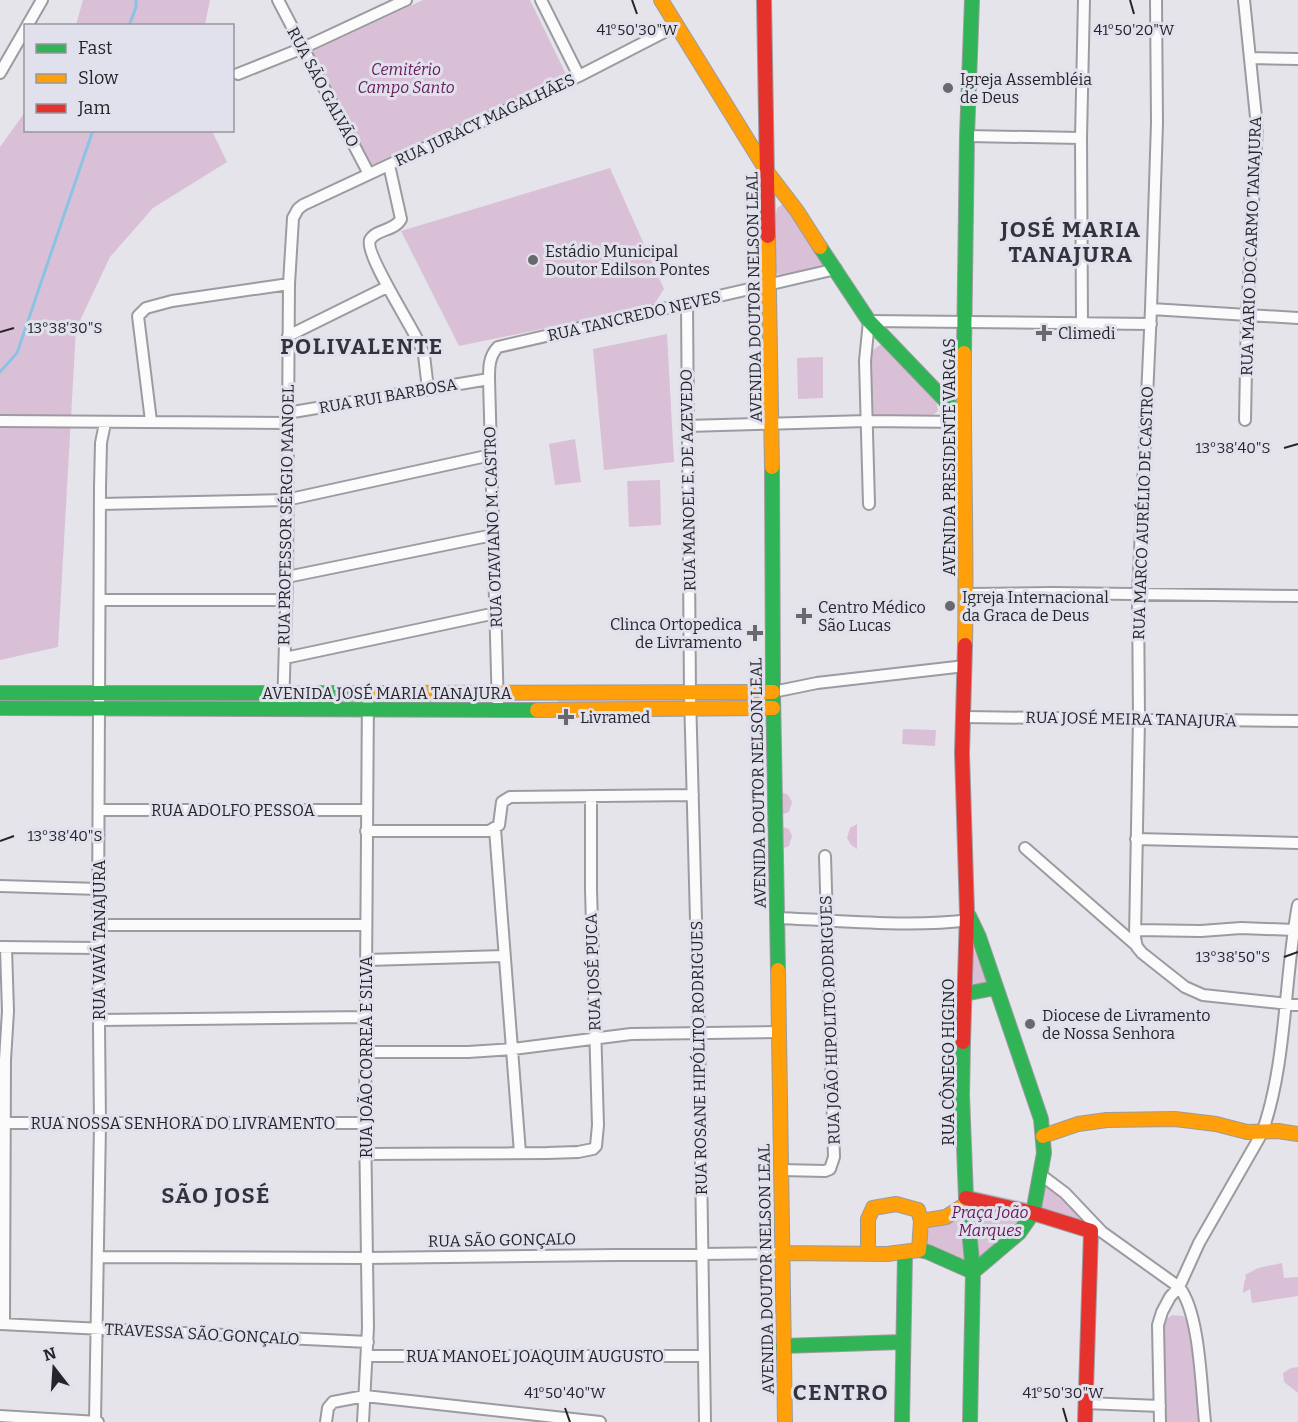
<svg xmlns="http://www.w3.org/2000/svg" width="1298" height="1422" font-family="Bitter,serif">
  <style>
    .green { fill: #dac0d6 }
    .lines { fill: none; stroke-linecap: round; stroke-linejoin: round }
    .stream { stroke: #8cc2e5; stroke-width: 3 }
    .street-casing { stroke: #9b9ba0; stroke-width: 14 }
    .fast-casing { stroke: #9b9ba0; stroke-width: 16 }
    .slow-casing { stroke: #9b9ba0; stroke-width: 16 }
    .jam-casing { stroke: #9b9ba0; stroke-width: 16 }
    .street { stroke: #fbfbfc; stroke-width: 10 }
    .fast { stroke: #30b455; stroke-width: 14 }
    .slow { stroke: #ff9f0a; stroke-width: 14 }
    .jam { stroke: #e5322d; stroke-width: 14 }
    .ticks { fill: none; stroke: #252529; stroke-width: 2 }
    .poi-dot { fill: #68686d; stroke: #e1e1ed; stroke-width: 2 }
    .labels { text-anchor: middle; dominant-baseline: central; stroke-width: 6; stroke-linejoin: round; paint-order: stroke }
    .park-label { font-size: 16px; font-style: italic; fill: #671959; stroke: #e1e1ed }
    .poi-label { font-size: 16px; fill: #252529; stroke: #e1e1ed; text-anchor: start }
    .street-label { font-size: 16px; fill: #252529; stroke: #e1e1ed }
    .district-label { font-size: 22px; font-weight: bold; letter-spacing: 1.5px; fill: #33333c; stroke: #e1e1ed }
    .ticks-label { font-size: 15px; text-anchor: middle; fill: #252529; stroke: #e1e1ed; stroke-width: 6; stroke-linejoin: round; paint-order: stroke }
  </style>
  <rect width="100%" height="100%" fill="#e4e4ea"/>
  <!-- green -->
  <path class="green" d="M83 0H210L205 25H76Z
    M423 0H530L566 74 368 167 311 52Z
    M25 112 26 130 212 131 227 162 153 208 110 257 76 329 58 647 0 660V147Z
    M610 168 664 289 653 306 459 346 401 231Z
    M783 204 823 263 824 267 783 278 776 272C773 250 773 230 777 208Z
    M667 334 674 462 604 470 593 349Z
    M880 345H884L936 401 938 411 932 416H873L870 411V363L872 351Z
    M823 357V398L798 399 797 358Z
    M575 439 581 482 555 485 549 444Z
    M660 480 661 525 629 527 627 481Z
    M699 695H762L764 702H698Z
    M291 696H359V703L291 702Z
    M380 696H479L478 703 379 704Z
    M684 697V703H558L559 698Z
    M903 729 936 730 935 746 902 744Z
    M777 790 788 795 792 802 789 812 778 816Z
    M857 824V849L851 845 847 838 850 828Z
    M778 825 789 829 792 836 789 846 779 850Z
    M971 937 988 984H968Z
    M1046 1184 1092 1222 1088 1231 1037 1207Z
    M970 1190 1030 1203 1033 1218 980 1267 922 1249 930 1226C958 1226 961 1213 970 1190Z
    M1282 1263 1284 1278 1298 1277V1296L1252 1303 1250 1289 1243 1293 1244 1282 1246 1278 1245 1275 1258 1268Z
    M1172 1315 1183 1316 1189 1322 1205 1422H1160L1161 1323Z
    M1298 1367V1393L1284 1382 1283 1373 1291 1368Z"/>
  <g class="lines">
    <!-- stream -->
    <path class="stream" d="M129 26 136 7V0
      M0 372 17 353 93 130"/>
    <defs>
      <path id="street" d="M278 0 369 174
        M541 0 579 76
        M1156 0 1157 123 1151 309 1138 595 1139 718 1135 938 1137 947 1142 953 1185 987 1203 995 1298 1005
        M1244 0 1257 127 1247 316 1245 420
        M27 26 42 0
        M1251 58 1298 59
        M0 73 26 28
        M238 74 303 48 406 0
        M967 136 1081 138
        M389 165 401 219C395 231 376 229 370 240 364 253 413 328 420 345L424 355 428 389
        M687 303 690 694 699 1034 705 1422
        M1151 309 1298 318
        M1082 323 1081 138 1084 0
        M288 336 387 287
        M287 413 489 379
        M0 421 286 423
        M151 421 138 316 146 308 172 301 289 284
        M687 426 867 421 963 422
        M100 504 286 500 491 455
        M869 504 865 361 869 321 1151 324
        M287 577 493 535
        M967 594 1052 593 1298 596
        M100 600H286
        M285 658 496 613
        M773 692 817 683 965 666
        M283 710 287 577 289 284 293 218 298 209 303 205 579 76 676 26
        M498 710 489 379C489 367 489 356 498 347L836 269
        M964 717 1298 721
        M100 810H366
        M495 829 520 1153
        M366 831H489L499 825 502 802 510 797 693 795
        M1136 839 1298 843
        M1025 848 1137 946
        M0 886 99 889
        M776 918C840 920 907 928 970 920
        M98 925H366
        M1136 930 1201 931 1241 928 1295 930
        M0 947 98 948
        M367 960 504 956
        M99 1020 366 1017
        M366 1052H468L513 1049 631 1034 778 1032
        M0 1123H365
        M366 1154 547 1153 578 1152 593 1149 596 1146 598 1125 591 890V796
        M781 1170 825 1171 830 1169 834 1157 825 856
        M1041 1175 1065 1193 1102 1232 1179 1287C1200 1313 1201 1387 1205 1422
        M99 1257 367 1258 781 1253
        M0 1324 368 1342
        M4 1324 5 1060 8 1011 6 948
        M367 1356H704
        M1085 1403 1160 1406
        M0 1416 98 1422
        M95 1422 100 1124 98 925 100 487 101 443 105 423
        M326 1422 328 1408 333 1402 365 1396 600 1422
        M363 1422 368 1327 365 1123 368 692
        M1160 1422 1158 1325 1162 1312 1170 1297 1179 1287 1199 1243 1262 1133C1287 1063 1284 978 1298 905"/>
      <path id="fast" d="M820 247 869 321 963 419
        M964 353 967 136 972 0
        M772 467 773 692 778 970
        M0 693H371
        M0 708 537 710
        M969 916 979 937 1041 1119 1044 1153 1033 1213 1019 1233 973 1272
        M964 994 995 988
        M963 1042 962 1095 966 1198 973 1272 970 1422
        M919 1250 928 1252 973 1272
        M783 1346 902 1342
        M902 1422 905 1253"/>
      <path id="slow" d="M661 0 768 173 797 211 820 247
        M768 236 772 467
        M964 353C963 450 967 547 965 645
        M371 693 773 692
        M537 710 773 708
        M778 970 785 1422
        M1043 1136 1078 1124 1107 1120 1175 1119 1216 1124 1247 1132 1278 1131 1298 1134
        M921 1221 946 1217 966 1204
        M781 1253 887 1254 919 1250 921 1221 918 1210 896 1204 873 1208 868 1219V1253"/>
      <path id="jam" d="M764 0 768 236
        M963 1042 967 913 962 753 965 645
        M966 1198 1033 1213 1091 1231 1085 1422"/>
    </defs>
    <!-- street casing -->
    <use href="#street" class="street-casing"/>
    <!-- fast casing -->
    <use href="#fast" class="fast-casing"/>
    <!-- slow casing -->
    <use href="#slow" class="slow-casing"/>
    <!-- jam casing -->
    <use href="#jam" class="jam-casing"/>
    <!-- street -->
    <use href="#street" class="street"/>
    <!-- fast -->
    <use href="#fast" class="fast"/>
    <!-- slow -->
    <use href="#slow" class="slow"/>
    <!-- jam -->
    <use href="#jam" class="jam"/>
  </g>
  <!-- ticks -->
  <path class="ticks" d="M632 0 637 14M1130 0 1134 14M0 332 14 328M1284 448 1298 444M0 841 14 836M1284 957 1298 952M565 1408 570 1422M1063 1408 1067 1422"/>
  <!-- markers -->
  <g class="poi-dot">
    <circle cx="948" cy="88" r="6"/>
    <circle cx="533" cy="260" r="6"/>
    <path d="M1041 324h6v6h6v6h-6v6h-6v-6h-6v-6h6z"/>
    <circle cx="950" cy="606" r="6"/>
    <path d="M801 607h6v6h6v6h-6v6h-6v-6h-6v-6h6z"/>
    <path d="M752 624h6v6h6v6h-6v6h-6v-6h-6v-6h6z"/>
    <path d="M563 708h6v6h6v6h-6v6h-6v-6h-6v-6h6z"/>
    <circle cx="1030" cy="1024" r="6"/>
  </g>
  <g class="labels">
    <!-- park labels -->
    <g class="park-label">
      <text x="406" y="69">Cemitério<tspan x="406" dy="18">Campo Santo</tspan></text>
      <text x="990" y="1212">Praça João<tspan x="990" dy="18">Marques</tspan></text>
    </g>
    <!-- poi labels -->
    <g class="poi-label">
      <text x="960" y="79">Igreja Assembléia<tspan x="960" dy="18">de Deus</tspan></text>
      <text x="545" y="251">Estádio Municipal<tspan x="545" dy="18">Doutor Edilson Pontes</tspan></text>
      <text x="1058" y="333">Climedi</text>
      <text x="962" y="597">Igreja Internacional<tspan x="962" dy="18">da Graca de Deus</tspan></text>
      <text x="818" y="607">Centro Médico<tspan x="818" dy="18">São Lucas</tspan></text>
      <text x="742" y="624" text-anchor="end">Clinca Ortopedica<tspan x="742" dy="18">de Livramento</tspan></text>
      <text x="580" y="717">Livramed</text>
      <text x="1042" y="1015">Diocese de Livramento<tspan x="1042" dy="18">de Nossa Senhora</tspan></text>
    </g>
    <!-- street labels -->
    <g class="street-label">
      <text transform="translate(323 87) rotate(62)">RUA SÃO GALVÃO</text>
      <text transform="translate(485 120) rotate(-25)">RUA JURACY MAGALHÃES</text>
      <text transform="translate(1251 246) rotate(-88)">RUA MARIO DO CARMO TANAJURA</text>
      <text transform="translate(754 297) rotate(-91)">AVENIDA DOUTOR NELSON LEAL</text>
      <text transform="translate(634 316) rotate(-13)">RUA TANCREDO NEVES</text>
      <text transform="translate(388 396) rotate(-10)">RUA RUI BARBOSA</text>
      <text transform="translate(949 457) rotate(-90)">AVENIDA PRESIDENTE VARGAS</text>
      <text transform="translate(688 480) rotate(-91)">RUA MANOEL E. DE AZEVEDO</text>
      <text transform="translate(1143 513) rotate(-88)">RUA MARCO AURÉLIO DE CASTRO</text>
      <text transform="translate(286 515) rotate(-89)">RUA PROFESSOR SÉRGIO MANOEL</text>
      <text transform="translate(493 527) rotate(-92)">RUA OTAVIANO M. CASTRO</text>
      <text x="387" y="693">AVENIDA JOSÉ MARIA TANAJURA</text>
      <text transform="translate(1131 719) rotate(1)">RUA JOSÉ MEIRA TANAJURA</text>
      <text transform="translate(758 783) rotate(-91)">AVENIDA DOUTOR NELSON LEAL</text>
      <text x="233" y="810">RUA ADOLFO PESSOA</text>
      <text transform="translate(99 940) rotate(-90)">RUA VAVÁ TANAJURA</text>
      <text transform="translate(593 972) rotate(-92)">RUA JOSÉ PUCA</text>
      <text transform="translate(830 1020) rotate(-92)">RUA JOÃO HIPOLITO RODRIGUES</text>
      <text transform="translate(366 1057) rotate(-90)">RUA JOÃO CORREA E SILVA</text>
      <text transform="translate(699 1058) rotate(-91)">RUA ROSANE HIPÓLITO RODRIGUES</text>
      <text transform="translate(948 1062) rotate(-90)">RUA CÔNEGO HIGINO</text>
      <text x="183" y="1123">RUA NOSSA SENHORA DO LIVRAMENTO</text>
      <text transform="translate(502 1240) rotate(-1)">RUA SÃO GONÇALO</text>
      <text transform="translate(766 1269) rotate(-91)">AVENIDA DOUTOR NELSON LEAL</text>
      <text transform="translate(202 1334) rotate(3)">TRAVESSA SÃO GONÇALO</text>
      <text x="535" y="1356">RUA MANOEL JOAQUIM AUGUSTO</text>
    </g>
    <!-- district labels -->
    <g class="district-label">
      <text x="1071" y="229">JOSÉ MARIA<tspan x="1071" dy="25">TANAJURA</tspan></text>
      <text x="362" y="346">POLIVALENTE</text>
      <text x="216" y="1195">SÃO JOSÉ</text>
      <text x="841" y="1392">CENTRO</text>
    </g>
  </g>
  <g class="ticks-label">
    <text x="637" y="35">41°50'30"W</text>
    <text x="1134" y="35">41°50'20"W</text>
    <text x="65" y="333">13°38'30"S</text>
    <text x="1233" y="453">13°38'40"S</text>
    <text x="65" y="841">13°38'40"S</text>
    <text x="1233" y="962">13°38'50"S</text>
    <text x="565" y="1398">41°50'40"W</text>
    <text x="1063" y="1398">41°50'30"W</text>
  </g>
  <!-- legend -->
  <rect x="24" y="24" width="210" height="108" fill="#e1e1ed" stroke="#96969f" stroke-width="1.5"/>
  <rect x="36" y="44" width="30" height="9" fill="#30b455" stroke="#96969f" stroke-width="1.5"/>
  <text x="78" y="54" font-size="18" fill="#252529">Fast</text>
  <rect x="36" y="74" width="30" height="9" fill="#ff9f0a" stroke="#96969f" stroke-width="1.5"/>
  <text x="78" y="84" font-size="18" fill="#252529">Slow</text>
  <rect x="36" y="104" width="30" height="9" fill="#e5322d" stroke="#96969f" stroke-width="1.5"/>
  <text x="78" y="114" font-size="18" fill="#252529">Jam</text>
  <!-- north arrow -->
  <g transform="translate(54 1368) rotate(343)" stroke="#e1e1ed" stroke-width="4.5" paint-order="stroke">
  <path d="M0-4.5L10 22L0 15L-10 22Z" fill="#252529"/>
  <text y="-9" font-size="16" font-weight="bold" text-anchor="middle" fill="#252529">N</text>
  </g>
</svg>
